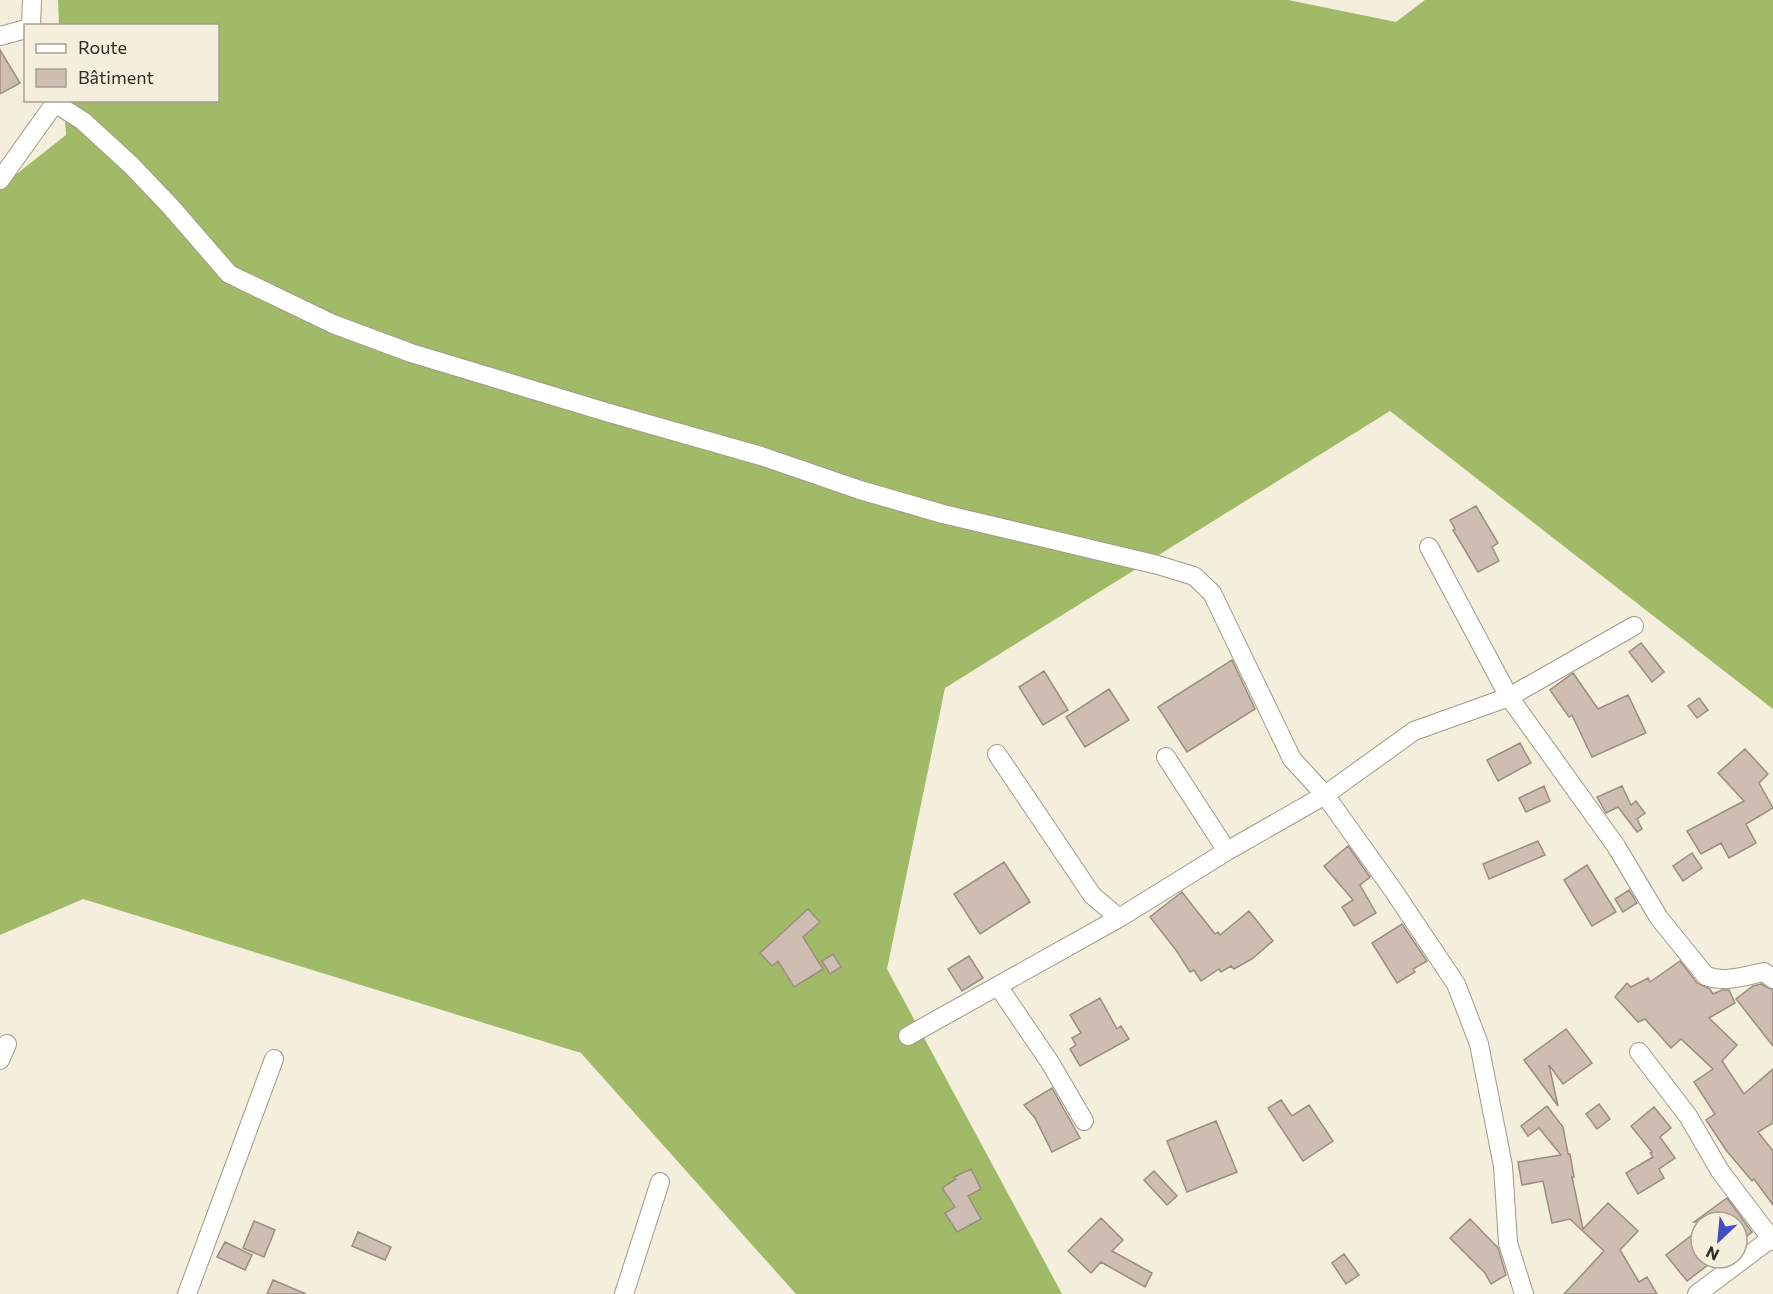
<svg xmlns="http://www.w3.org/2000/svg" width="1773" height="1294" font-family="Commissioner,sans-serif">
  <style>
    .forest { fill: #a1ba67 }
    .building { fill: #cebdb2; stroke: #9d8c82; stroke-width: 1.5 }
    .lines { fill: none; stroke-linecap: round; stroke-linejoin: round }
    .minor-casing { stroke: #9f9a89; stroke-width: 20 }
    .minor { stroke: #fff; stroke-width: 18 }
  </style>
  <rect width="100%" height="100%" fill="#f4eedc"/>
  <!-- forest -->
  <path class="forest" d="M58 0H1288L1396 22 1425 0H1773V709L1390 411 945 688 887 969 1062 1294H796L581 1053 83 899 0 935V187L66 135 64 101 218 100V26L59 25Z"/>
  <!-- building -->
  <path class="building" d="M0 50 20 83 0 94Z
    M1476 506 1498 543 1492 547 1499 561 1478 572 1453 530 1455 529 1450 520Z
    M1641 643 1664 672 1652 682 1629 652Z
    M1232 660 1255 709 1187 752 1158 707Z
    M1044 671 1068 710 1043 725 1019 687Z
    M1573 673 1598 709 1628 695 1646 733 1592 757 1572 715 1569 717 1550 690Z
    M1109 689 1129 720 1085 747 1066 717Z
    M1699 698 1708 710 1697 718 1688 706Z
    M1520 743 1531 763 1498 781 1487 760Z
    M1745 749 1768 774 1759 783 1773 808 1746 824 1756 843 1729 858 1721 843 1701 854 1687 831 1744 801 1718 773Z
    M1544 786 1550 801 1526 812 1519 798Z
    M1622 786 1631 805 1636 801 1645 813 1637 819 1642 829 1637 832 1618 807 1606 813 1597 797Z
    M1538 841 1545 855 1489 879 1483 864Z
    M1348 846 1370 877 1360 885 1376 913 1354 926 1342 907 1353 900 1324 866Z
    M1692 853 1702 868 1683 881 1673 866Z
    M1004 862 1030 902 980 934 954 894Z
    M1587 865 1616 912 1592 926 1564 880Z
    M1629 890 1637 903 1623 912 1615 899Z
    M1182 892 1215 934 1218 932 1220 935 1249 911 1273 941 1252 959 1234 969 1231 966 1221 972 1219 969 1201 981 1194 970 1190 972 1176 950 1150 917Z
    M808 909 820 922 803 937 823 969 794 987 778 961 772 966 760 953Z
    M1402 924 1427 961 1413 969 1415 972 1397 983 1372 943Z
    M833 954 841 967 830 974 822 961Z
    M969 956 983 978 962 991 948 969Z
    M1680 961 1697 983 1710 989 1713 994 1722 990H1729L1735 1003 1709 1018 1737 1045 1722 1061 1744 1094 1773 1069V1123L1758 1132 1773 1151V1205L1754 1179 1752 1181 1726 1150 1706 1120 1715 1114 1694 1082 1713 1069 1681 1039 1671 1048 1645 1019 1638 1022 1615 997 1627 983 1631 987 1648 978 1650 982Z
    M1761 984 1773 990V1046L1736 999 1753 986Z
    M1100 998 1117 1029 1121 1026 1129 1039 1080 1066 1070 1049 1076 1045 1072 1038 1081 1033 1070 1015Z
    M1566 1029 1592 1063 1563 1084 1549 1065 1558 1106 1524 1060Z
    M1052 1088 1080 1138 1052 1152 1035 1118 1024 1105Z
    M1281 1100 1292 1116 1309 1105 1333 1141 1303 1161 1268 1108Z
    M1599 1104 1610 1119 1597 1129 1586 1114Z
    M1547 1106 1563 1127 1568 1154H1570L1574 1177H1572L1583 1229 1608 1203 1638 1231 1620 1250 1639 1282 1647 1277 1657 1294H1564L1604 1251 1570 1219 1552 1223 1543 1181 1522 1185 1518 1162 1561 1155 1539 1128 1528 1136 1521 1126Z
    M1654 1107 1671 1128 1660 1137 1675 1158 1659 1169 1664 1178 1638 1194 1626 1173 1653 1157 1650 1153 1652 1152 1631 1126Z
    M1216 1121 1237 1172 1187 1192 1167 1141Z
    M971 1169 981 1189 968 1196 981 1219 957 1232 945 1213 955 1207 942 1188 956 1179 954 1177Z
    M1154 1171 1177 1196 1167 1205 1144 1180Z
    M1727 1198 1752 1232 1737 1244V1222H1694Z
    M1101 1218 1123 1240 1112 1251 1152 1273 1145 1287 1101 1262 1091 1273 1068 1251Z
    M1470 1219 1498 1248 1506 1275 1491 1284 1485 1273 1450 1238Z
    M254 1221 275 1230 264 1257 243 1248Z
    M358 1232 391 1247 385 1260 352 1246Z
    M1696 1232 1701 1238V1258H1717L1687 1281 1666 1255Z
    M225 1242 252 1255 245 1270 217 1257Z
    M1344 1254 1359 1275 1346 1284 1332 1263Z
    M273 1280 306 1294H267Z"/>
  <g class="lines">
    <defs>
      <path id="minor" d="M31 26 32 0
        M0 36 26 29
        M54 100 55 103 83 121 131 165 171 207 229 274 333 324 411 353 606 412 761 456 860 490 943 514 1158 565 1194 576 1212 593 1292 759 1325 795 1393 890 1456 984 1479 1044 1503 1166 1508 1243 1524 1294
        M0 180 55 103
        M1429 547 1509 697 1616 846 1659 918 1706 976C1725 983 1744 976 1764 972L1773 979
        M997 754 1092 895 1119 918
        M1166 757 1227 851
        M998 986 1051 1064 1084 1121
        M908 1036 1119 918 1227 851 1325 795 1414 731 1509 697 1634 626
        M1639 1052 1688 1116 1720 1171 1773 1241
        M0 1060 7 1044
        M187 1294 274 1059
        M624 1294 660 1182
        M1697 1294 1773 1237"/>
    </defs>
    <!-- minor casing -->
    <use href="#minor" class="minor-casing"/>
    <!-- minor -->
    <use href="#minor" class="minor"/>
  </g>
  <!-- legend -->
  <rect x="24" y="24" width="195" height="78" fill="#f4eedc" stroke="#a5a093" stroke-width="1.5"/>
  <rect x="36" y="44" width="30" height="9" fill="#ffffff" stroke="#a5a093" stroke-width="1.5"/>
  <text x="78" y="54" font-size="18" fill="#2e2c25">Route</text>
  <rect x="36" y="69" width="30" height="18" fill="#cebdb2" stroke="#a5a093" stroke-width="1.5"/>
  <text x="78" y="84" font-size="18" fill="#2e2c25">Bâtiment</text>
  <!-- north arrow -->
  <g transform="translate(1719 1240) rotate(206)"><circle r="28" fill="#f4eedc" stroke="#a5a093" stroke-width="1.5"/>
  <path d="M0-4.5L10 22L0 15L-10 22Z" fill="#424fc3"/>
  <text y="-9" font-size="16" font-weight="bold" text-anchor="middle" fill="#2e2c25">N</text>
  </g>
</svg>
